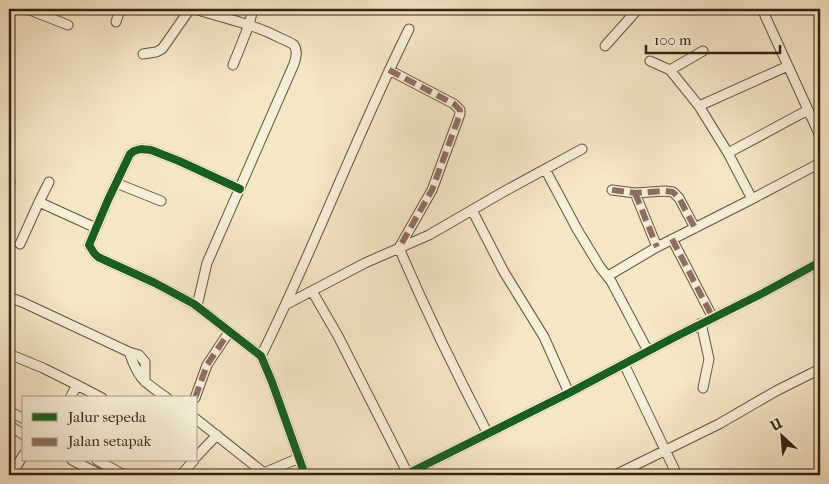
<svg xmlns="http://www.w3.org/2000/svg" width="829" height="484" font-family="'IM FELL French Canon',serif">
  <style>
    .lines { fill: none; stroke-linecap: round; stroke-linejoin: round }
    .minor-casing { stroke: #615440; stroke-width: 11 }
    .minor { stroke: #f8efda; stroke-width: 9 }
    .quiet { stroke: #8d6e63; stroke-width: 6; stroke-dasharray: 12 6; stroke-linecap: butt }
    .cycleway-casing { stroke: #f8efda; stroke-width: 11 }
    .cycleway { stroke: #1b5e20; stroke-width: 8 }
  </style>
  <rect width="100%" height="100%" fill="#f5e6c6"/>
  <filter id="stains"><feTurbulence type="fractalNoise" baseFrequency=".004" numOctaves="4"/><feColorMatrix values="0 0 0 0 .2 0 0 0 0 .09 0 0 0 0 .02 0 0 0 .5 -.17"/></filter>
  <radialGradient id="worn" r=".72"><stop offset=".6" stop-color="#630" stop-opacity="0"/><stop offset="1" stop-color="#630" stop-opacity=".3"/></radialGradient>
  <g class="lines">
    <defs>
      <path id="minor" d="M27 9 68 25
        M195 9C223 18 254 24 280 38 285 40 290 42 294 45 298 51 296 58 294 64L207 263 197 306
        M762 9 820 136
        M116 22 120 9
        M605 46 638 9
        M143 54 156 52 162 49 190 9
        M650 61 670 70 699 106 728 153 752 199
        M233 65 249 25 253 9
        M389 70 454 104 460 110V114L432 190 399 248C426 311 456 373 488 434
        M670 70 703 51
        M699 106 788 66
        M728 153 808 110
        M545 169 577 229 600 267 611 281 648 351
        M9 179 10 182 9 189
        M116 183 161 201
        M240 189 179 161 151 150 141 149 134 151 130 154 108 200 89 245 94 253 98 257 155 283 194 304 261 356 272 382 305 475
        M612 190 635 193 665 191 673 192 679 198 695 228
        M635 193 657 247
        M39 202 96 228
        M472 210 504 272 544 337 569 393
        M672 239 713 318
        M20 244 39 202 49 182
        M608 276 657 247 752 199 820 163
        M312 291 338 336 408 474
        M9 297 22 302 129 352C139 380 143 381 167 398
        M287 304 365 263 429 235 503 192 582 149
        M701 323 709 359 703 388
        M129 352 139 355 145 362V382
        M9 354 43 368 77 385
        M261 356C314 249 356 136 409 29
        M624 364 677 475
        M70 398 77 385 102 398
        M195 398 207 365 229 332
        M9 411 24 419
        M196 419 264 473
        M9 425 24 435
        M196 457 217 435
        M72 460 101 475
        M97 460 124 475
        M11 475 24 454
        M181 475 194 460
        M262 475 264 473 299 458
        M405 475 569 393 673 338 763 293 820 262
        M615 475 719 424 776 391 820 369"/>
    </defs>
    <!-- minor casing -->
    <use href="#minor" class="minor-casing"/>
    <!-- minor -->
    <use href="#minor" class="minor"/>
    <!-- quiet -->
    <path class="quiet" d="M389 70 454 104 460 110V114L432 190 399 248
      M612 190 635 193 665 191 673 192 679 198 695 228
      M635 193 657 247
      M672 239 713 318
      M195 398 207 365 229 332"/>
    <defs>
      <path id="cycleway" d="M240 189 179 161 151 150 141 149 134 151 130 154 108 200 89 245 94 253 98 257 155 283 194 304 261 356 272 382 305 475
        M405 475 569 393 673 338 763 293 820 262"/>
    </defs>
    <!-- cycleway casing -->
    <use href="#cycleway" class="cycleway-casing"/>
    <!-- cycleway -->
    <use href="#cycleway" class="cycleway"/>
  </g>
  <!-- margin -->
  <rect width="829" height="484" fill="none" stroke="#f5e6c6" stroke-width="30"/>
  <rect x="10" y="10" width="809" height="464" fill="none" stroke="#302413" stroke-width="2.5"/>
  <rect x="15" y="15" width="799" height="454" fill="none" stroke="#302413"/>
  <!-- legend -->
  <rect x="22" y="396" width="175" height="65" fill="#f8efda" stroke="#a89e8a"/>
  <rect x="32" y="413" width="25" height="8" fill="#1b5e20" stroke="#a89e8a"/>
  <text x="68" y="422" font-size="15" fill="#302413">Jalur sepeda</text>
  <rect x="32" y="438" width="25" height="8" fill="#8d6e63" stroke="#a89e8a"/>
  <text x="68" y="446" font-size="15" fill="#302413">Jalan setapak</text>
  <!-- north arrow -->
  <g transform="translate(782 436) rotate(334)" stroke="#f8efda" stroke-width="4" paint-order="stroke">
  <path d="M0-4L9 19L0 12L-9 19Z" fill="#302413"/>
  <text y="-8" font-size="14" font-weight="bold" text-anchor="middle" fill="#302413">U</text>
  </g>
  <!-- scale -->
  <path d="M646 45v8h134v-8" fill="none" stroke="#302413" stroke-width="2.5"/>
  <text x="654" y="45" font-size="15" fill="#302413" stroke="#f8efda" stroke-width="4" paint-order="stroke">100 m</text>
  <rect width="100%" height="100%" filter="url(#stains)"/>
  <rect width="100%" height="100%" fill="url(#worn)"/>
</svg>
